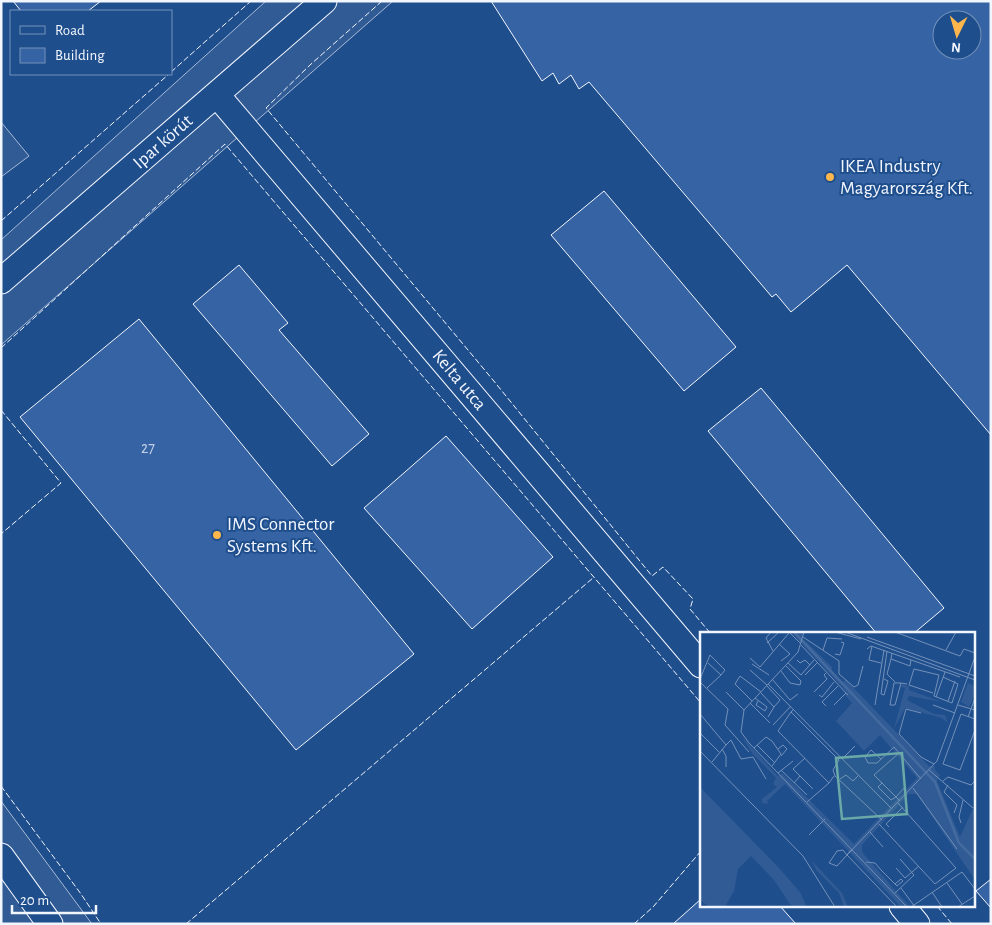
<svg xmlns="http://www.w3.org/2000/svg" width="992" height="925" viewBox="0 0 992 925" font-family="'Alegreya Sans',sans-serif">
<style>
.built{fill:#305b95;stroke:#a8bbd7}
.building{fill:#3563a3;stroke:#f2f6ff;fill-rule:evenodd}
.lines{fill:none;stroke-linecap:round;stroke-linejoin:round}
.minor-casing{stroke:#f2f6ff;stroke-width:27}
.minor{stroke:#1f4e8c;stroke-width:25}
.fence{stroke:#f2f6ff;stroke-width:1;stroke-dasharray:6 2.5;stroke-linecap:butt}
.poi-dot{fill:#ffb74d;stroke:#1f4e8c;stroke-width:2}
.labels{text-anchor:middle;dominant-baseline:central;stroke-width:4;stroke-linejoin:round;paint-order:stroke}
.number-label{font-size:16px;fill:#c3d1e8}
.street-label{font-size:19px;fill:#f2f6ff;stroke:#1f4e8c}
.poi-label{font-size:19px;fill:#f2f6ff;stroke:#1f4e8c;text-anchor:start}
.inset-river{fill:none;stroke:#446ba0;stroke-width:2.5}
.inset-road{fill:none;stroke:#7391ba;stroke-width:1}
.view{fill:#6aa9a8;fill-opacity:0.15;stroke:#6aa9a8;stroke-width:2.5}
.inset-edge{fill:none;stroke:#f2f6ff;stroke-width:2.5}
</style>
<rect width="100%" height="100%" fill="#1f4e8c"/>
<!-- built -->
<g class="built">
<polygon points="266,1 393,1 1,345 1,240"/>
<polygon points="1,122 29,156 1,177"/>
<polygon points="1,801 92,924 1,924"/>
</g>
<!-- building -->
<g class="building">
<polygon points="13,1 101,1 88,11 21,11"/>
<path d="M491,1H991V435L847,265L791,312L776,294L772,297L589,82L579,89L571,75L559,84L553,73L542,81ZM942,20H972V50H942Z"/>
<polygon points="604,191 736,347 684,391 551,235"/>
<polygon points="239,265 288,323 279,330 369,434 332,466 193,304"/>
<polygon points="139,319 414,654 296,750 20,417"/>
<polygon points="761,388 944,608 913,634 877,634 708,431"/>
<polygon points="446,436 553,557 472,629 364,508"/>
<polygon points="991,879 991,908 976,891"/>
<polygon points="701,899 701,906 780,906 796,924 673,924"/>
</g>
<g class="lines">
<defs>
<g id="minor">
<polyline points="217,95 701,665"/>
<polyline points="1,281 324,1"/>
<polyline points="1,856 50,924"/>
<polyline points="902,906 917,924"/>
</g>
</defs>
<!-- minor casing -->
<use href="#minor" class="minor-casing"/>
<!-- minor -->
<use href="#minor" class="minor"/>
<!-- fence -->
<g class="fence">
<polyline points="382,1 310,65 266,108 493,380 652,576 663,567 693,599 690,609 711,634"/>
<polyline points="171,72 251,1"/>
<polyline points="1,221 169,74"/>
<polyline points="1,348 225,144 701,703"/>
<polyline points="1,410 61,483 1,534"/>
<polyline points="1,786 81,894 101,924"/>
<polyline points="937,906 952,924"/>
<polyline points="186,924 593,578"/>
<polyline points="634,924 653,907 701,851"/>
</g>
</g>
<!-- markers -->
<g class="poi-dot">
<circle cx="830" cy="177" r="5"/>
<circle cx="217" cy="535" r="5"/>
</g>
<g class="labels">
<!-- number labels -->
<g class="number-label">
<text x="148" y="448">27</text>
</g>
<!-- street labels -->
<g class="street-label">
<text transform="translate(163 142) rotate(-41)">Ipar körút</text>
<text transform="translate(459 380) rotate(50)">Kelta utca</text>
</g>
<!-- poi labels -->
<g class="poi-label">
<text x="840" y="166">IKEA Industry<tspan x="840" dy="22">Magyarország Kft.</tspan></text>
<text x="227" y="524">IMS Connector<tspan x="227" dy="22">Systems Kft.</tspan></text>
</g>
</g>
<!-- overview -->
<g transform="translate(700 632)">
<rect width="275" height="275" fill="#1f4e8c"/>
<path d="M91,0H103L102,6L132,35V39L143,50L146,48L229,134H235V138L240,143L237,149L260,205L275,172V248L217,162H209L162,213V220L210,275H201L85,152L67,169L69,172L62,171V167L77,155L73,152L76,146L53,122L41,104L78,144L82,141L154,212L217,146L180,103L164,119L136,89L152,71L145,63L147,60ZM268,51L275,54V63L269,75L261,70ZM202,52L209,54V58L242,70L209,64L207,68L234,82L245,83L248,91L242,86L205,76L194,97L205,56L201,55ZM0,155L79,236L100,260L107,275H92L74,248L51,224L38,237L34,259L25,275H9L0,268ZM112,229L142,261L148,275H144L139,261L117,239Z" fill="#305b95"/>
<path class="inset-river" d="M94,0L235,150L259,211L275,227"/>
<path class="inset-road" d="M71,0L66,6L73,19M104,0L98,20L44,78L41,100L49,111L207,275M135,0L161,7M145,0L275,48M195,0L260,24L264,17L275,21M90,1L101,12M103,5L139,29V42L154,55L158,53L163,34M167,5L275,44M67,11L79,0M79,12L90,22L81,29M101,13L148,63M172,14L169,28L181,31M167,17L171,14L260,45M123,18L127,6L142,7M246,18L256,0M192,21L191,27L210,34L211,28M135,22L140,23L144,11L141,10M50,26L60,35L89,1M191,27L187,42L195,50M97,28L100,31L105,28L110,33M88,31L101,43L114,28M52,32L69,43M50,38L67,53M81,39L90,51L100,53L101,49L86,34M105,43L117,31M0,47L10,23L25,38L21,43L8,31M72,47L90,68L98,62M184,47L188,49L184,63L181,62L187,19M0,50L28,77L25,93L49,120M201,51H194L190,73H195L201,51L207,52M68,52L192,177M67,54L80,68L74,75M7,56L21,43M26,60L44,78M114,60L127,47L124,43L126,41M61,61L74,75L68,85M233,61L209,53L214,37L239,43L234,64L252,71L258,52L243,45M119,63L122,65L134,50M236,65L245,40M55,66L67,75L65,79L56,73L58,69M52,69L35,52L40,44L61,60M248,69L255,49M50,71L70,91M134,73L146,61M175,73L184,18M233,73L255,81M258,73L275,78M126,74L122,70L138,54M94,77L91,80L139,128L133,138L135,144L182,188M91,80L78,99L129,151L134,144M221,81L206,77L199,102L221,125L234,132M0,82L26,113L31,108M268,85L275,66M275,87L261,82L243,132L260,138L275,98M73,93L91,74M0,101L19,120M31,108L41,127L53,125L66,147M57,113L75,131M54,116L66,105L72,109L81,122L72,134M22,117L26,124V135M78,117L83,113L87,117L81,124M0,119L103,224L135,275M199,121L174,143L196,165L205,155M142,127L155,114M181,127L171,118L165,125L168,131H177L194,115L221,147M12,130L26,113M81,138L107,163M229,138L273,176M78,141L93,129M100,144L93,137L105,126M140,147L146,143L153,149L159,143M243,149L248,145L271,153L275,149M94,151L100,144L113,157M182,151L178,155L191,168L196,165L200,169M248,153L244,160L257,173L254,181M213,156L257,217M107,170L129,151M261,191L259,185L263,168M179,192L235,252L256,236L198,171M189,195L186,192L203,175M170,200L183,215M109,203L125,187M153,218L150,219L147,223L137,234L129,231L137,219L143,218L147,223L197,275M147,223L237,129L275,25M166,230L175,231L181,238L197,254L203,249L201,247L195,252M196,236L205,246L219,234M247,251L262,272M201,256L215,275M232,260L242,275M195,261L214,243L200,227M211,275L262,240L275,257M258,275L275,264"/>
<path class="view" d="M202,121L207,182L142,187L136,126Z"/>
<rect width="275" height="275" class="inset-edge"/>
</g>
<!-- border -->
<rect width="992" height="925" fill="none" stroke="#f2f6ff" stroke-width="5"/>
<!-- legend -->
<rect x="10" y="10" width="162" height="65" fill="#1f4e8c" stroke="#7391ba"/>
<rect x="20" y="26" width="25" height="8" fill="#1f4e8c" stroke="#7391ba"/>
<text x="55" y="35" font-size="15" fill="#f2f6ff">Road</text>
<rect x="20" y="48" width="25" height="15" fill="#3563a3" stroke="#7391ba"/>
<text x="55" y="60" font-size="15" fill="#f2f6ff">Building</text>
<!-- north arrow -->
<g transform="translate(957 35) rotate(185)"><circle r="24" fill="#1f4e8c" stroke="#7391ba"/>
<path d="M0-4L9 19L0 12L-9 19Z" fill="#ffb74d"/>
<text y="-8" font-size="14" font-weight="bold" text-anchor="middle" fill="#f2f6ff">N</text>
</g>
<!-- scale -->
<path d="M12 905v8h84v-8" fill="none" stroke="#f2f6ff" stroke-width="2.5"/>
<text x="20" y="905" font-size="15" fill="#f2f6ff" stroke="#1f4e8c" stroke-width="4" paint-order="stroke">20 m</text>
</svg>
